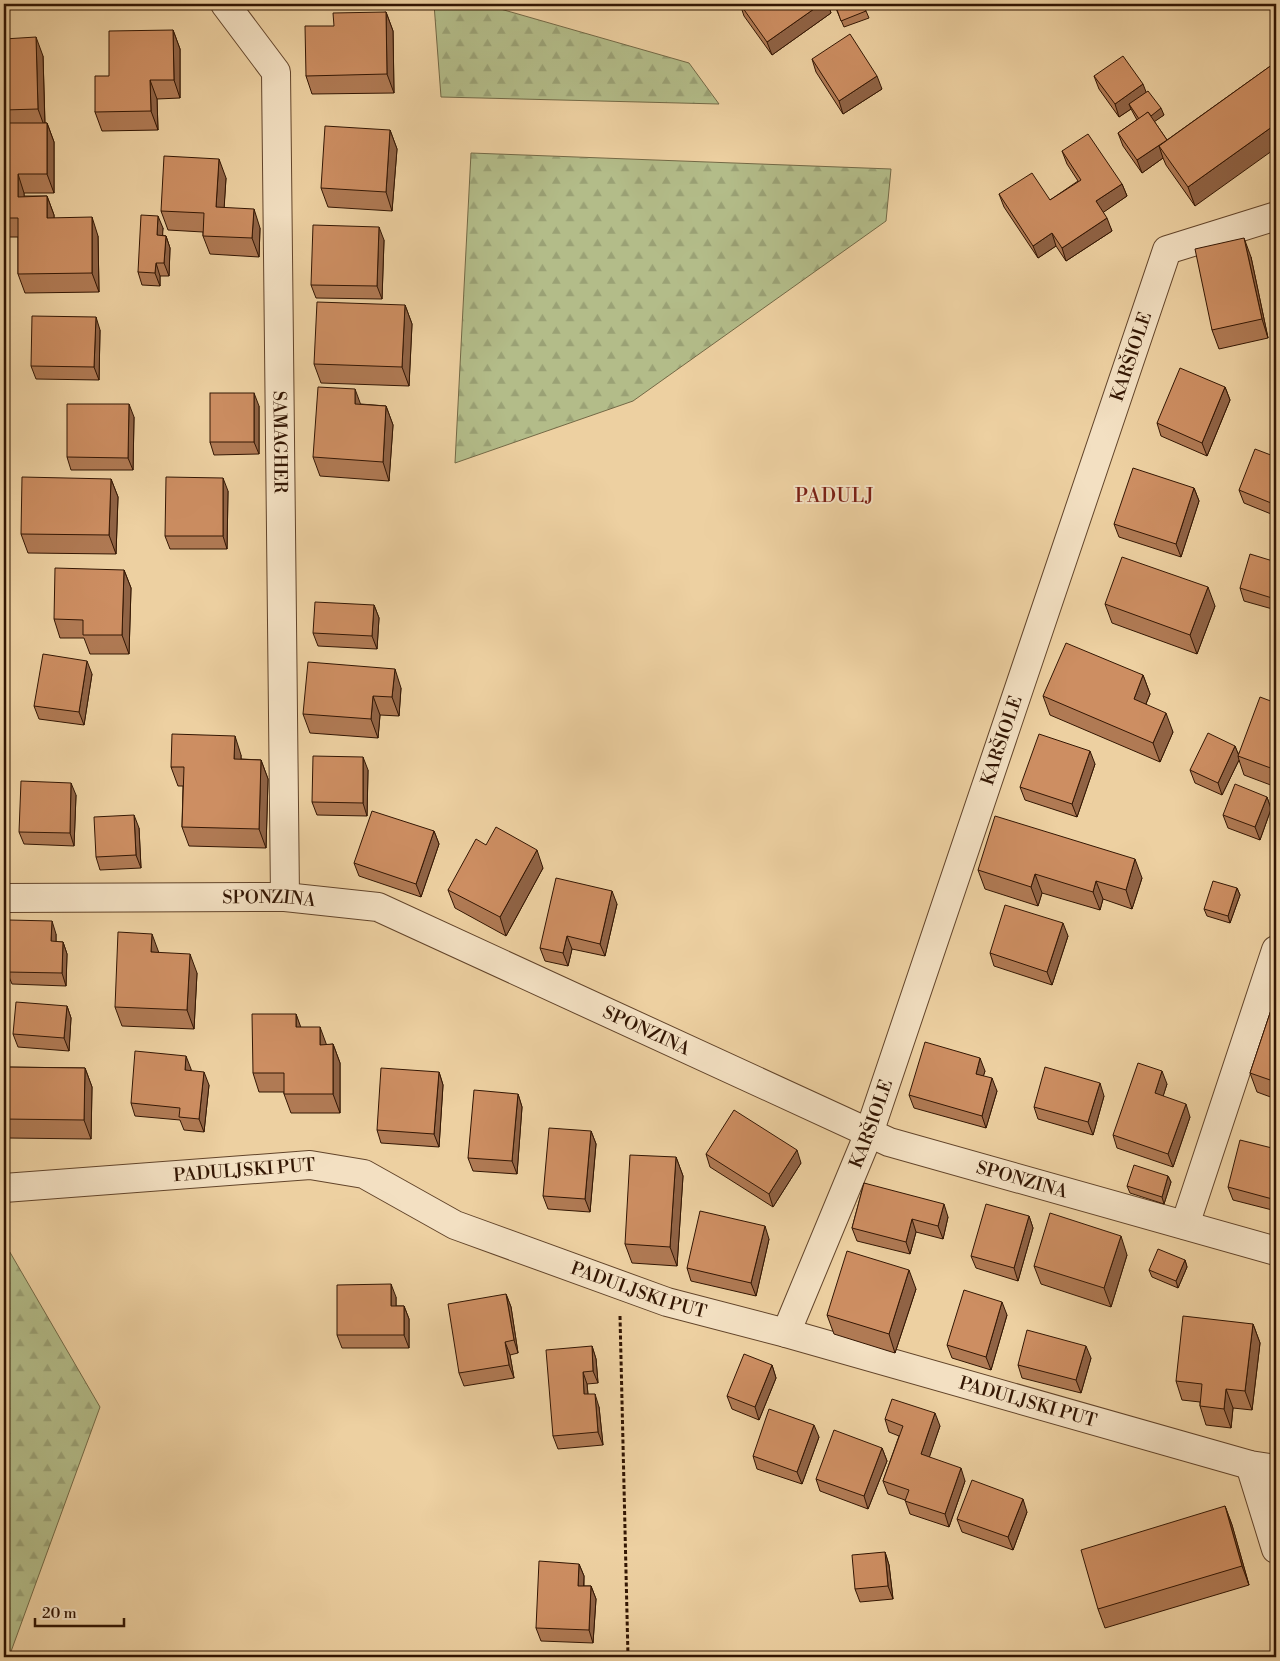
<svg xmlns="http://www.w3.org/2000/svg" width="1280" height="1661" viewBox="0 0 1280 1661" font-family="'Libre Bodoni',serif">
<style>
.forest{fill:url(#forest-firs);stroke:#736946}
.lines{fill:none;stroke-linecap:round;stroke-linejoin:round}
.minor-casing{stroke:#62442a;stroke-width:30}
.path{stroke:#331603;stroke-width:3;stroke-dasharray:4 2.5;stroke-linecap:butt}
.minor{stroke:#f3e0c2;stroke-width:28}
.wall{fill:#b07a54;stroke:#331603}
.shaded-wall{fill:#906345;stroke:#331603}
.building{fill:#cd8e62;stroke:#331603}
.labels{text-anchor:middle;dominant-baseline:central;stroke-width:4;stroke-linejoin:round;paint-order:stroke}
.street-label{font-size:18px;fill:#331603;stroke:#f3e0c2}
.neighbourhood-label{font-size:19px;letter-spacing:1px;fill:#7a1f14;stroke:#f3e0c2}
</style>
<defs>
<pattern id="forest-firs" width="22" height="20" patternUnits="userSpaceOnUse" patternTransform="scale(1.25)"><rect width="22" height="20" fill="#b3bc89"/><path d="M5 1l3.5 6h-7zM16 11l3.5 6h-7z" fill="#9aa175"/></pattern>
</defs>
<rect width="100%" height="100%" fill="#edd0a1"/>
<filter id="stains"><feTurbulence type="fractalNoise" baseFrequency=".004" numOctaves="4"/><feColorMatrix values="0 0 0 0 .2 0 0 0 0 .09 0 0 0 0 .02 0 0 0 .5 -.17"/></filter>
<radialGradient id="worn" r=".72"><stop offset=".6" stop-color="#630" stop-opacity="0"/><stop offset="1" stop-color="#630" stop-opacity=".3"/></radialGradient>
<!-- forest -->
<g class="forest">
<polygon points="434,4 483,4 689,63 719,104 441,97"/>
<polygon points="471,153 891,169 886,221 633,401 455,463"/>
<polygon points="4,1242 100,1407 9,1657 4,1657"/>
</g>
<g class="lines">
<defs>
<g id="minor">
<path id="s1" d="M225,4L276,72L285,897"/>
<path id="s2" d="M4,898L285,897L378,907L889,1142L1276,1251"/>
<path id="s3" d="M4,1188L310,1165L364,1174L455,1225L667,1302L786,1333L1250,1465L1276,1469"/>
<polyline points="1185,1225 1276,950"/>
<path id="s4" d="M786,1333L869,1133L1167,250L1276,216"/>
<polyline points="1250,1465 1276,1549"/>
</g>
</defs>
<!-- minor casing -->
<use href="#minor" class="minor-casing"/>
<!-- path -->
<polyline class="path" points="620,1316 628,1657"/>
<!-- minor -->
<use href="#minor" class="minor"/>
</g>
<!-- wall -->
<g class="wall">
<polygon points="740,4 828,4 831,13 772,55 744,16"/>
<polygon points="834,4 866,11 869,18 844,27"/>
<polygon points="386,12 393,31 394,93 312,94 306,76 334,26"/>
<polygon points="173,30 180,49 180,98 157,99 158,130 102,131 95,112 109,76"/>
<polygon points="4,39 43,56 45,123 47,123 54,142 54,193 24,193 24,196 47,196 54,215 54,218 98,236 99,292 25,293 18,274 18,237 4,237"/>
<polygon points="812,59 882,89 843,114 816,72"/>
<polygon points="1276,62 1195,206 1166,165 1163,158 1142,173 1123,146 1118,133 1137,120 1131,109 1119,117 1099,89 1094,76 1146,92 1164,115 1154,121 1167,140"/>
<polygon points="390,130 397,149 392,211 328,207 321,188"/>
<polygon points="1062,151 1122,184 1127,196 1103,212 1112,231 1066,261 1056,246 1038,258 1004,207 999,194 1050,200 1078,181 1067,164"/>
<polygon points="226,178 224,207 260,228 259,257 210,254 203,236 203,232 168,230 161,211"/>
<polygon points="163,228 162,235 166,236 170,248 169,276 160,276 160,286 142,285 138,272"/>
<polygon points="384,240 382,299 316,298 311,285"/>
<polygon points="1251,257 1268,338 1219,349 1212,330"/>
<polygon points="405,305 412,324 409,386 321,383 314,364"/>
<polygon points="100,330 99,380 36,379 31,366"/>
<polygon points="1225,387 1230,400 1207,456 1161,436 1157,423"/>
<polygon points="361,404 386,406 393,425 389,481 320,476 313,457"/>
<polygon points="259,406 259,454 214,455 210,442"/>
<polygon points="134,417 133,470 71,470 67,457"/>
<polygon points="1276,457 1276,516 1244,503 1239,490"/>
<polygon points="111,479 118,497 116,554 28,553 21,534"/>
<polygon points="1194,488 1199,501 1181,557 1119,537 1114,524"/>
<polygon points="228,491 227,549 170,549 165,536"/>
<polygon points="1276,562 1276,610 1244,601 1240,588"/>
<polygon points="124,570 131,588 129,654 90,654 84,638 60,638 54,619"/>
<polygon points="1105,604 1215,606 1197,654 1112,623"/>
<polygon points="374,605 379,618 377,649 318,646 313,633"/>
<polygon points="92,674 84,725 39,719 34,706"/>
<polygon points="1143,675 1150,694 1146,704 1173,732 1160,762 1050,715 1043,696"/>
<polygon points="401,688 399,716 380,715 378,738 310,733 303,714"/>
<polygon points="1276,703 1276,787 1244,775 1239,760 1222,795 1195,783 1190,770 1235,746 1238,754"/>
<polygon points="241,755 241,759 261,760 268,779 266,848 189,846 182,827 183,786 178,786 171,767"/>
<polygon points="1095,764 1077,817 1025,800 1020,787"/>
<polygon points="368,770 367,816 317,815 312,802"/>
<polygon points="76,795 74,846 24,844 19,832"/>
<polygon points="1267,797 1271,809 1260,840 1228,828 1223,815"/>
<polygon points="139,828 141,868 100,870 96,857"/>
<polygon points="434,831 439,844 421,897 359,876 354,863"/>
<polygon points="486,845 543,868 506,936 455,908 448,890"/>
<polygon points="978,870 1142,878 1132,909 1103,899 1100,910 1042,893 1038,906 985,889"/>
<polygon points="1237,888 1240,895 1230,923 1207,916 1204,909"/>
<polygon points="617,904 605,956 572,949 568,966 545,961 540,948"/>
<polygon points="56,934 56,942 63,942 67,954 66,986 12,984 7,972"/>
<polygon points="1068,936 1052,985 994,966 990,953"/>
<polygon points="159,953 197,973 194,1029 122,1026 115,1007"/>
<polygon points="1276,995 1276,1099 1257,1092 1250,1073"/>
<polygon points="67,1006 71,1018 69,1051 18,1047 13,1034"/>
<polygon points="296,1014 300,1027 326,1045 333,1044 340,1063 340,1113 291,1113 284,1094 284,1092 259,1092 253,1073"/>
<polygon points="4,1067 85,1068 92,1087 91,1139 8,1138 4,1126"/>
<polygon points="191,1069 191,1071 209,1085 204,1132 184,1130 180,1120 135,1116 131,1103"/>
<polygon points="985,1071 983,1076 997,1091 986,1128 914,1108 909,1095"/>
<polygon points="439,1072 443,1085 439,1147 381,1143 377,1130"/>
<polygon points="1167,1084 1163,1096 1190,1117 1173,1167 1117,1148 1113,1135"/>
<polygon points="518,1094 522,1107 517,1174 473,1171 468,1158"/>
<polygon points="1104,1096 1093,1135 1038,1119 1034,1107"/>
<polygon points="591,1131 596,1144 590,1212 548,1209 543,1196"/>
<polygon points="1276,1149 1276,1211 1233,1200 1228,1187"/>
<polygon points="706,1154 801,1163 773,1207 710,1167"/>
<polygon points="676,1157 683,1176 677,1266 632,1263 625,1244"/>
<polygon points="1168,1176 1171,1182 1164,1204 1130,1193 1127,1186"/>
<polygon points="864,1183 948,1217 943,1239 916,1232 910,1254 857,1241 852,1228"/>
<polygon points="1029,1216 1033,1228 1018,1281 976,1268 971,1256"/>
<polygon points="769,1239 756,1296 691,1281 687,1268"/>
<polygon points="1127,1255 1111,1307 1041,1284 1034,1266"/>
<polygon points="1185,1260 1187,1267 1178,1288 1152,1277 1149,1270"/>
<polygon points="916,1289 895,1353 834,1334 827,1315"/>
<polygon points="506,1294 511,1307 518,1353 510,1355 514,1378 464,1386 459,1373"/>
<polygon points="396,1297 396,1306 404,1306 409,1319 409,1348 342,1348 337,1335"/>
<polygon points="1007,1315 991,1370 952,1358 947,1345"/>
<polygon points="1253,1324 1260,1343 1252,1410 1233,1408 1231,1428 1206,1425 1200,1406 1200,1402 1182,1400 1176,1381"/>
<polygon points="592,1346 596,1359 598,1383 587,1384 588,1394 599,1407 603,1445 558,1449 553,1436"/>
<polygon points="1091,1358 1081,1393 1022,1378 1018,1365"/>
<polygon points="772,1365 776,1378 759,1420 732,1409 727,1396"/>
<polygon points="885,1419 940,1426 929,1457 965,1481 949,1527 910,1514 905,1500 888,1494 883,1481 899,1436 889,1432"/>
<polygon points="819,1437 802,1484 757,1469 753,1456"/>
<polygon points="882,1448 887,1461 868,1509 820,1491 816,1479"/>
<polygon points="1225,1506 1232,1525 1249,1585 1105,1628 1098,1609"/>
<polygon points="1027,1512 1013,1550 962,1532 957,1519"/>
<polygon points="885,1552 889,1565 893,1599 860,1602 855,1589"/>
<polygon points="579,1564 584,1576 584,1586 591,1586 596,1599 593,1643 541,1641 536,1628"/>
</g>
<!-- shaded-wall -->
<g class="shaded-wall">
<polygon points="821,4 828,4 831,13 772,55 767,42"/>
<polygon points="386,12 393,31 394,93 387,74"/>
<polygon points="173,30 180,49 180,98 174,80"/>
<polygon points="36,37 43,56 45,128 38,109"/>
<polygon points="877,76 882,89 843,114 839,101"/>
<polygon points="150,80 157,99 158,130 151,111"/>
<polygon points="1143,84 1148,97 1129,104 1131,109 1119,117 1115,104"/>
<polygon points="1161,108 1164,115 1144,129 1141,122"/>
<polygon points="47,123 54,142 54,193 47,174"/>
<polygon points="1276,124 1276,148 1195,206 1188,187"/>
<polygon points="390,130 397,149 392,211 386,192"/>
<polygon points="1167,140 1159,146 1163,158 1142,173 1137,160"/>
<polygon points="219,159 226,178 223,226 216,207"/>
<polygon points="18,174 24,193 25,215 18,197"/>
<polygon points="1122,184 1127,196 1101,214 1096,201"/>
<polygon points="47,196 54,215 54,237 47,218"/>
<polygon points="254,209 260,228 259,257 252,238"/>
<polygon points="158,216 163,228 162,248 157,235"/>
<polygon points="92,217 98,236 99,292 92,273"/>
<polygon points="1107,218 1112,231 1066,261 1062,248"/>
<polygon points="379,227 384,240 382,299 377,286"/>
<polygon points="1052,233 1056,246 1038,258 1033,246"/>
<polygon points="166,236 170,248 169,276 164,263"/>
<polygon points="1244,238 1251,257 1268,338 1262,319"/>
<polygon points="156,263 160,276 160,286 155,273"/>
<polygon points="405,305 412,324 409,386 402,367"/>
<polygon points="96,317 100,330 99,380 94,367"/>
<polygon points="1225,387 1230,400 1207,456 1202,443"/>
<polygon points="355,389 362,408 355,404"/>
<polygon points="254,393 259,406 259,454 254,442"/>
<polygon points="129,404 134,417 133,470 128,458"/>
<polygon points="386,406 393,425 389,481 383,462"/>
<polygon points="223,478 228,491 227,549 223,536"/>
<polygon points="111,479 118,497 116,554 109,535"/>
<polygon points="1194,488 1199,501 1181,557 1176,544"/>
<polygon points="124,570 131,588 129,654 122,635"/>
<polygon points="1276,584 1276,609 1272,598"/>
<polygon points="1208,587 1215,606 1197,654 1190,635"/>
<polygon points="374,605 379,618 377,649 372,636"/>
<polygon points="87,661 92,674 84,725 79,712"/>
<polygon points="395,669 401,688 399,716 392,697"/>
<polygon points="1143,675 1150,694 1140,718 1134,699"/>
<polygon points="373,696 380,715 378,738 371,719"/>
<polygon points="1166,713 1173,732 1160,762 1153,743"/>
<polygon points="235,736 241,755 241,778 234,759"/>
<polygon points="1235,746 1239,756 1238,756 1239,760 1222,795 1218,783"/>
<polygon points="1090,751 1095,764 1077,817 1072,804"/>
<polygon points="363,757 368,770 367,816 363,803"/>
<polygon points="261,760 268,779 266,848 259,829"/>
<polygon points="71,783 76,795 74,846 70,833"/>
<polygon points="1267,797 1271,809 1260,840 1255,827"/>
<polygon points="134,815 139,828 141,868 136,855"/>
<polygon points="434,831 439,844 421,897 416,884"/>
<polygon points="537,850 543,868 506,936 500,917"/>
<polygon points="1135,859 1142,878 1132,909 1126,890"/>
<polygon points="1035,874 1042,893 1038,906 1031,887"/>
<polygon points="1096,881 1103,899 1100,910 1093,892"/>
<polygon points="1237,888 1240,895 1230,923 1228,916"/>
<polygon points="612,891 617,904 605,956 600,944"/>
<polygon points="52,921 56,934 56,954 51,941"/>
<polygon points="1063,923 1068,936 1052,985 1047,972"/>
<polygon points="152,934 159,953 151,952"/>
<polygon points="567,936 572,949 568,966 563,953"/>
<polygon points="63,942 67,954 66,986 62,973"/>
<polygon points="190,954 197,973 194,1029 187,1010"/>
<polygon points="67,1006 71,1018 69,1051 64,1038"/>
<polygon points="296,1014 303,1033 296,1027"/>
<polygon points="320,1027 327,1046 320,1045"/>
<polygon points="333,1044 340,1063 340,1113 333,1094"/>
<polygon points="186,1056 191,1069 190,1083 185,1070"/>
<polygon points="980,1058 985,1071 980,1087 976,1074"/>
<polygon points="85,1068 92,1087 91,1139 84,1120"/>
<polygon points="1162,1071 1167,1084 1160,1106 1155,1093"/>
<polygon points="204,1072 209,1085 204,1132 199,1119"/>
<polygon points="439,1072 443,1085 439,1147 434,1134"/>
<polygon points="992,1078 997,1091 986,1128 982,1116"/>
<polygon points="1100,1083 1104,1096 1093,1135 1088,1122"/>
<polygon points="518,1094 522,1107 517,1174 512,1161"/>
<polygon points="1186,1104 1190,1117 1173,1167 1168,1154"/>
<polygon points="591,1131 596,1144 590,1212 585,1199"/>
<polygon points="797,1150 801,1163 773,1207 769,1194"/>
<polygon points="676,1157 683,1176 677,1266 670,1247"/>
<polygon points="1168,1176 1171,1182 1164,1204 1162,1197"/>
<polygon points="944,1204 948,1217 943,1239 938,1226"/>
<polygon points="1029,1216 1033,1228 1018,1281 1014,1268"/>
<polygon points="912,1219 916,1232 910,1254 906,1242"/>
<polygon points="765,1226 769,1239 756,1296 751,1283"/>
<polygon points="1121,1236 1127,1255 1111,1307 1104,1288"/>
<polygon points="1185,1260 1187,1267 1178,1288 1176,1281"/>
<polygon points="909,1270 916,1289 895,1353 889,1334"/>
<polygon points="391,1284 396,1297 396,1319 391,1306"/>
<polygon points="506,1294 511,1307 518,1353 514,1340"/>
<polygon points="1002,1302 1007,1315 991,1370 986,1357"/>
<polygon points="404,1306 409,1319 409,1348 404,1335"/>
<polygon points="1253,1324 1260,1343 1252,1410 1245,1391"/>
<polygon points="505,1342 510,1355 514,1378 509,1365"/>
<polygon points="592,1346 596,1359 598,1383 593,1371"/>
<polygon points="1086,1346 1091,1358 1081,1393 1076,1380"/>
<polygon points="772,1365 776,1378 759,1420 755,1407"/>
<polygon points="583,1372 587,1384 589,1407 584,1394"/>
<polygon points="1226,1389 1233,1408 1231,1428 1224,1409"/>
<polygon points="595,1394 599,1407 603,1445 598,1432"/>
<polygon points="935,1413 940,1426 926,1467 921,1454"/>
<polygon points="814,1425 819,1437 802,1484 797,1472"/>
<polygon points="882,1448 887,1461 868,1509 864,1496"/>
<polygon points="961,1468 965,1481 949,1527 945,1514"/>
<polygon points="1023,1499 1027,1512 1013,1550 1008,1537"/>
<polygon points="1225,1506 1232,1525 1249,1585 1242,1566"/>
<polygon points="885,1552 889,1565 893,1599 888,1586"/>
<polygon points="579,1564 584,1576 583,1599 578,1586"/>
<polygon points="591,1586 596,1599 593,1643 589,1630"/>
</g>
<!-- building -->
<g class="building">
<polygon points="740,4 821,4 767,42"/>
<polygon points="835,4 863,4 866,11 841,21"/>
<polygon points="386,12 387,74 306,76 305,26 334,26 333,13"/>
<polygon points="173,30 174,80 150,80 151,111 95,112 95,76 109,76 109,31"/>
<polygon points="850,34 877,76 839,101 812,59"/>
<polygon points="36,37 38,109 4,110 4,39"/>
<polygon points="1123,56 1143,84 1115,104 1094,76"/>
<polygon points="1276,62 1276,124 1188,187 1159,146"/>
<polygon points="1148,91 1161,108 1151,116 1148,112 1139,119 1129,104"/>
<polygon points="1148,112 1167,140 1137,160 1118,133"/>
<polygon points="4,123 47,123 47,174 18,174 18,197 47,196 47,218 92,217 92,273 18,274 18,218 4,218"/>
<polygon points="325,126 390,130 386,192 321,188"/>
<polygon points="1088,134 1122,184 1096,201 1107,218 1062,248 1052,233 1033,246 999,194 1032,173 1050,200 1081,180 1062,151"/>
<polygon points="164,156 219,159 216,207 254,209 252,238 203,236 204,213 161,211"/>
<polygon points="141,215 158,216 157,235 166,236 164,263 156,263 155,273 138,272"/>
<polygon points="313,225 379,227 377,286 311,285"/>
<polygon points="1244,238 1262,319 1212,330 1195,249"/>
<polygon points="317,302 405,305 402,367 314,364"/>
<polygon points="32,316 96,317 94,367 31,366"/>
<polygon points="1180,368 1225,387 1202,443 1157,423"/>
<polygon points="318,387 355,389 355,404 386,406 383,462 313,457"/>
<rect x="210" y="393" width="44" height="49"/>
<polygon points="67,404 129,404 128,458 67,457"/>
<polygon points="1255,449 1276,457 1276,505 1239,490"/>
<polygon points="1133,468 1194,488 1176,544 1114,524"/>
<polygon points="22,477 111,479 109,535 21,534"/>
<polygon points="166,477 223,478 223,536 165,536"/>
<polygon points="1250,554 1276,562 1276,584 1272,598 1240,588"/>
<polygon points="1122,557 1208,587 1190,635 1105,604"/>
<polygon points="55,568 124,570 122,635 83,635 83,620 54,619"/>
<polygon points="315,602 374,605 372,636 313,633"/>
<polygon points="1066,643 1143,675 1134,699 1166,713 1153,743 1043,696"/>
<polygon points="43,654 87,661 79,712 34,706"/>
<polygon points="308,662 395,669 392,697 373,696 371,719 303,714"/>
<polygon points="1260,697 1276,703 1276,770 1238,756"/>
<polygon points="1208,733 1235,746 1218,783 1190,770"/>
<polygon points="172,734 235,736 234,759 261,760 259,829 182,827 184,767 171,767"/>
<polygon points="1039,734 1090,751 1072,804 1020,787"/>
<polygon points="313,756 363,757 363,803 312,802"/>
<polygon points="21,781 71,783 70,833 19,832"/>
<polygon points="1235,784 1267,797 1255,827 1223,815"/>
<polygon points="372,811 434,831 416,884 354,863"/>
<polygon points="134,815 136,855 96,857 94,817"/>
<polygon points="995,816 1135,859 1126,890 1096,881 1093,892 1035,874 1031,887 978,870"/>
<polygon points="496,827 537,850 500,917 448,890 476,839 486,845"/>
<polygon points="556,878 612,891 600,944 567,936 563,953 540,948"/>
<polygon points="1213,881 1237,888 1228,916 1204,909"/>
<polygon points="1005,905 1063,923 1047,972 990,953"/>
<polygon points="9,920 52,921 51,941 63,942 62,973 7,972"/>
<polygon points="118,932 152,934 151,952 190,954 187,1010 115,1007"/>
<polygon points="1276,995 1276,1082 1250,1073"/>
<polygon points="16,1002 67,1006 64,1038 13,1034"/>
<polygon points="252,1014 296,1014 296,1027 320,1027 320,1045 333,1044 333,1094 284,1094 284,1073 253,1073"/>
<polygon points="925,1042 980,1058 976,1074 992,1078 982,1116 909,1095"/>
<polygon points="135,1051 186,1056 185,1070 204,1072 199,1119 179,1117 180,1108 131,1103"/>
<polygon points="1138,1063 1162,1071 1155,1093 1186,1104 1168,1154 1113,1135"/>
<polygon points="4,1067 85,1068 84,1120 4,1119"/>
<polygon points="1045,1067 1100,1083 1088,1122 1034,1107"/>
<polygon points="381,1068 439,1072 434,1134 377,1130"/>
<polygon points="474,1090 518,1094 512,1161 468,1158"/>
<polygon points="734,1110 797,1150 769,1194 706,1154"/>
<polygon points="549,1128 591,1131 585,1199 543,1196"/>
<polygon points="1240,1140 1276,1149 1276,1200 1228,1187"/>
<polygon points="630,1155 676,1157 670,1247 625,1244"/>
<polygon points="1134,1165 1168,1176 1162,1197 1127,1186"/>
<polygon points="864,1183 944,1204 938,1226 912,1219 906,1242 852,1228"/>
<polygon points="986,1204 1029,1216 1014,1268 971,1256"/>
<polygon points="700,1211 765,1226 751,1283 687,1268"/>
<polygon points="1050,1213 1121,1236 1104,1288 1034,1266"/>
<polygon points="1158,1249 1185,1260 1176,1281 1149,1270"/>
<polygon points="847,1251 909,1270 889,1334 827,1315"/>
<polygon points="391,1284 391,1306 404,1306 404,1335 337,1335 337,1285"/>
<polygon points="964,1290 1002,1302 986,1357 947,1345"/>
<polygon points="506,1294 514,1340 505,1342 509,1365 459,1373 448,1304"/>
<polygon points="1183,1316 1253,1324 1245,1391 1226,1389 1224,1409 1200,1406 1202,1384 1176,1381"/>
<polygon points="1027,1330 1086,1346 1076,1380 1018,1365"/>
<polygon points="592,1346 593,1371 583,1372 584,1394 595,1394 598,1432 553,1436 546,1350"/>
<polygon points="744,1354 772,1365 755,1407 727,1396"/>
<polygon points="892,1399 935,1413 921,1454 961,1468 945,1514 905,1501 909,1490 883,1481 903,1426 885,1419"/>
<polygon points="769,1409 814,1425 797,1472 753,1456"/>
<polygon points="834,1430 882,1448 864,1496 816,1479"/>
<polygon points="972,1480 1023,1499 1008,1537 957,1519"/>
<polygon points="1225,1506 1242,1566 1098,1609 1081,1550"/>
<polygon points="885,1552 888,1586 855,1589 852,1555"/>
<polygon points="539,1561 579,1564 578,1586 591,1586 589,1630 536,1628"/>
</g>
<g class="labels">
<!-- street labels -->
<g class="street-label">
<text stroke="none"><textPath href="#s4" startOffset="1036">KARŠIOLE</textPath></text>
<text stroke="none"><textPath href="#s1" startOffset="455">SAMAGHER</textPath></text>
<text stroke="none"><textPath href="#s4" startOffset="631">KARŠIOLE</textPath></text>
<text stroke="none"><textPath href="#s2" startOffset="265">SPONZINA</textPath></text>
<text stroke="none"><textPath href="#s2" startOffset="670">SPONZINA</textPath></text>
<text stroke="none"><textPath href="#s4" startOffset="226">KARŠIOLE</textPath></text>
<text stroke="none"><textPath href="#s3" startOffset="241">PADULJSKI PUT</textPath></text>
<text stroke="none"><textPath href="#s2" startOffset="1075">SPONZINA</textPath></text>
<text stroke="none"><textPath href="#s3" startOffset="661">PADULJSKI PUT</textPath></text>
<text stroke="none"><textPath href="#s3" startOffset="1066">PADULJSKI PUT</textPath></text>
</g>
<!-- neighbourhood labels -->
<g class="neighbourhood-label">
<text x="835" y="496">PADULJ</text>
</g>
</g>
<!-- margin -->
<rect width="1280" height="1661" fill="none" stroke="#edd0a1" stroke-width="20"/>
<rect x="5" y="5" width="1270" height="1651" fill="none" stroke="#331603" stroke-width="2.5"/>
<rect x="10" y="10" width="1260" height="1641" fill="none" stroke="#331603"/>
<!-- scale -->
<path d="M35 1618v8h89v-8" fill="none" stroke="#331603" stroke-width="2.5"/>
<text x="42" y="1618" font-size="15" fill="#331603" stroke="#f3e0c2" stroke-width="4" paint-order="stroke">20 m</text>
<rect width="100%" height="100%" filter="url(#stains)"/>
<rect width="100%" height="100%" fill="url(#worn)"/>
</svg>
